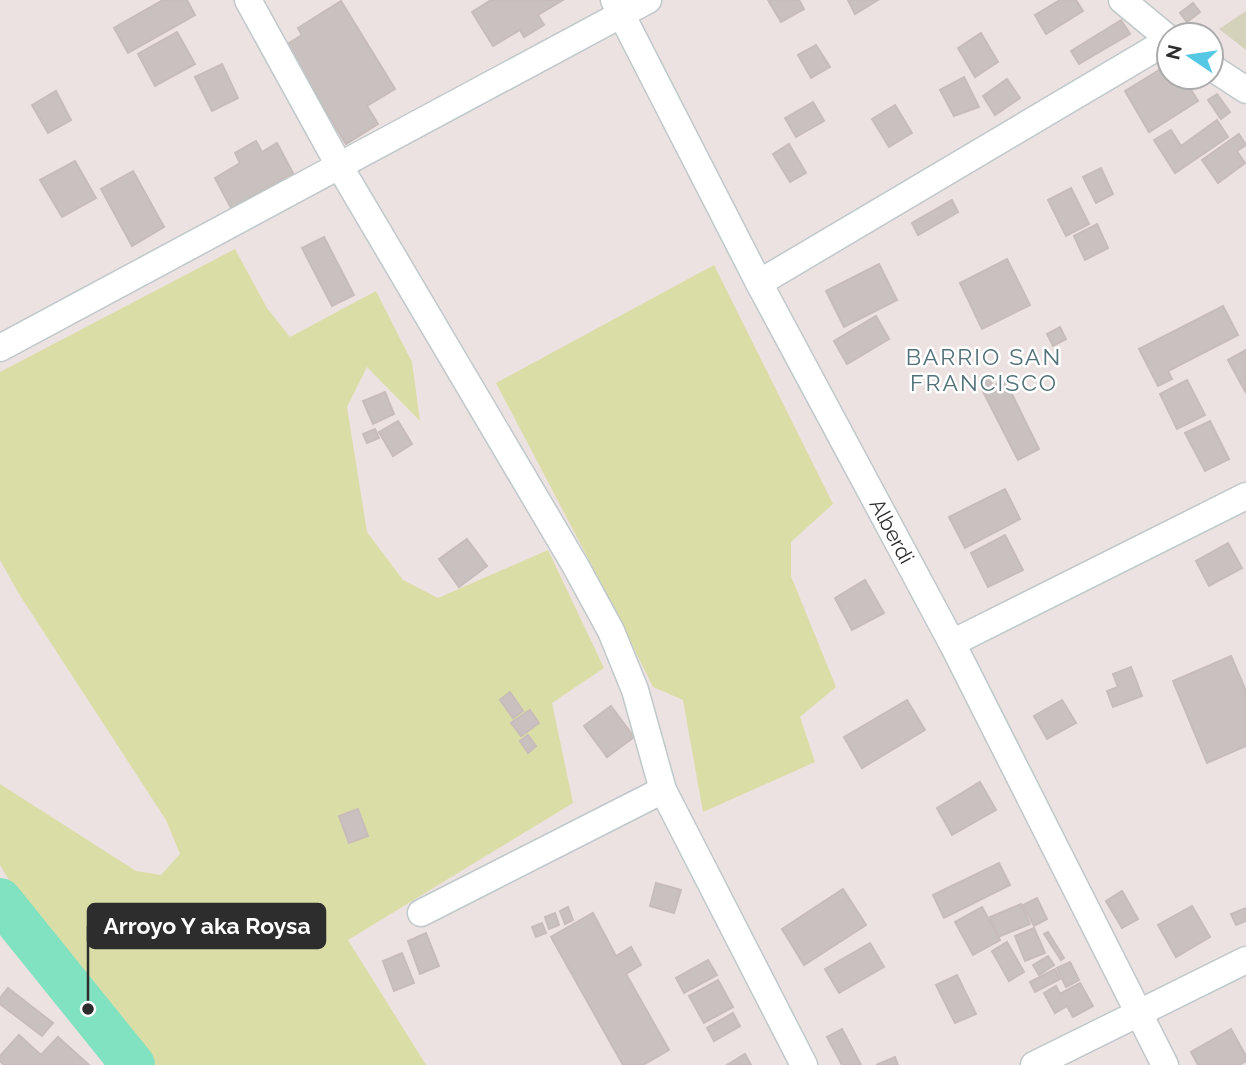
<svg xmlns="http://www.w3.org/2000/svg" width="1246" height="1065" viewBox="0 0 1246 1065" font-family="Raleway,sans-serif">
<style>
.green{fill:#dadda5}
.cemetery{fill:#d5d2bb}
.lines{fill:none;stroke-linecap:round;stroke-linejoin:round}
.river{stroke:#81e2c1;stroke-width:44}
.building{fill:#c9c0c0;stroke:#c8bcbb;stroke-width:2}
.minor-casing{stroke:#bfc8ca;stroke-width:29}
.minor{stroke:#fff;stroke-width:26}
.labels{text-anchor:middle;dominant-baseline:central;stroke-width:5;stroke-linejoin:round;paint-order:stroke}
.street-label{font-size:21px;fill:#2d2d2d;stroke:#fff}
.neighbourhood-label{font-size:23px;letter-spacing:2px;fill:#527179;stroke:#fff}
.leader{fill:none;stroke:#2d2d2d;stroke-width:2.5}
.callout-dot{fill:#2d2d2d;stroke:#fff;stroke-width:2.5}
.callout{fill:#2d2d2d;stroke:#2d2d2d;stroke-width:2.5}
.callout-label{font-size:23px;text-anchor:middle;font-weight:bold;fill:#fff}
</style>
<rect width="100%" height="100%" fill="#ede2e2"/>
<!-- green -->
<g class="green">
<polygon points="235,249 267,308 290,337 376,291 412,362 420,421 367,367 347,407 367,532 403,580 438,598 548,550 604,668 552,703 573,803 348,940 426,1065 142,1065 45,940 0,865 0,784 136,871 161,875 180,854 166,820 19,594 0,560 0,372"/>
<polygon points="714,265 833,504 791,542 791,576 836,687 800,717 815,762 703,812 683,700 653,687 610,600 496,383"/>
</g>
<!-- cemetery -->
<polygon class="cemetery" points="1246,11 1246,50 1219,29"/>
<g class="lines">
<!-- river -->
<polyline class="river" points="0,900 133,1065"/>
</g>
<!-- building -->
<g class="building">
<polygon points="163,0 187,0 195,15 128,53 114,28"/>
<polygon points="491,0 563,0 538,15 544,25 524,37 520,30 493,46 472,12"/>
<polygon points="768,0 799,0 804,9 781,22"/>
<polygon points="848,0 878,0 855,14"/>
<polygon points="1060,0 1076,0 1083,11 1046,34 1035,15"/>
<polygon points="341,1 395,89 367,106 378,124 346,144 295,60 281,48 302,35 298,28"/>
<polygon points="1193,3 1200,12 1187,22 1180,13"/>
<polygon points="1121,20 1130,34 1079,64 1071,51"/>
<polygon points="177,32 195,64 155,86 138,54"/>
<polygon points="981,33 998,62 975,77 958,48"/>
<polygon points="816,45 830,67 811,78 798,55"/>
<polygon points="222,64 238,98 212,111 195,77"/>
<polygon points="1169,64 1169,77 1183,77 1198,101 1149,132 1125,91"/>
<polygon points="964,77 979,107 954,116 940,90"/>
<polygon points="1007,79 1020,98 995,115 983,96"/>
<polygon points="56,91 71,120 48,133 32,105"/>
<polygon points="1217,94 1230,112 1221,119 1208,100"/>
<polygon points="813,102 824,121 796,137 785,118"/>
<polygon points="895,105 912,133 889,147 872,119"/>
<polygon points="1217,120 1228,137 1175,173 1154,140 1171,130 1181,146"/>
<polygon points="1239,134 1246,145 1237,151 1245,163 1218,183 1202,160"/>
<polygon points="256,141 262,152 277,143 293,173 231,208 215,178 240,163 235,153"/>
<polygon points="789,144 806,173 790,182 773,154"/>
<polygon points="75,161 96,198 62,217 40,180"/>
<polygon points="1101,168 1113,194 1096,203 1083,177"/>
<polygon points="133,171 164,227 132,246 101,189"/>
<polygon points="1071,188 1089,224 1066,236 1048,200"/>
<polygon points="952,200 958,212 918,235 912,223"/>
<polygon points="1097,224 1108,248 1085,260 1074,236"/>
<polygon points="324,237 354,295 332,306 302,248"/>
<polygon points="1007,259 1030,305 982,329 960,283"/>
<polygon points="879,264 897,300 844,327 826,291"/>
<polygon points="1223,306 1238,335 1168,371 1172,379 1158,386 1139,349"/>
<polygon points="876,316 889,339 847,364 834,341"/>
<polygon points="1060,327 1066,339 1053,346 1047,334"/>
<polygon points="1246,350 1246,393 1228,360"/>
<polygon points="989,378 993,386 1005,380 1039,449 1018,460 979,384"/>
<polygon points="1187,380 1205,415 1177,429 1160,394"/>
<polygon points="385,392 394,414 373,424 363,401"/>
<polygon points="398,421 412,444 393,456 379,432"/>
<polygon points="1210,421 1229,459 1205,471 1185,433"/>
<polygon points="375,429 379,438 367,443 363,434"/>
<polygon points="1005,489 1020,519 965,548 949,517"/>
<polygon points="1005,535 1023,570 988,587 971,553"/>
<polygon points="467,539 487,566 459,587 439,559"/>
<polygon points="1228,543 1242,568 1209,586 1196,561"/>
<polygon points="865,580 884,613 852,630 835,598"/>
<polygon points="1231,656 1246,691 1246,746 1207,763 1173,681"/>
<polygon points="1131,667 1142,696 1113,707 1107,691 1118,687 1113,674"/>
<polygon points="510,692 523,711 513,718 500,700"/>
<polygon points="907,700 925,730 862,768 844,737"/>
<polygon points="1062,700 1076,723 1047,739 1034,716"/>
<polygon points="611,706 634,737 607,757 584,726"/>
<polygon points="530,710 539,723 521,736 511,723"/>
<polygon points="528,735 536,746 528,753 520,741"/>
<polygon points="980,782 996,810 952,835 937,808"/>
<polygon points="358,809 368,836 349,843 339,816"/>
<polygon points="999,863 1010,885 944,918 933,895"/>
<polygon points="656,883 681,890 674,913 650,906"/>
<polygon points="843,889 866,925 804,965 782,929"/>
<polygon points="1122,891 1138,919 1122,928 1106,901"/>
<polygon points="1037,898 1047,919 1034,926 1023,905"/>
<polygon points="1021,904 1030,924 998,937 990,917"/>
<polygon points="1192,906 1210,937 1176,957 1158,925"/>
<polygon points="568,907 573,920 565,924 560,911"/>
<polygon points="982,907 1000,940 973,955 955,922"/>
<polygon points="1246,908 1246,921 1236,925 1231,914"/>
<polygon points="555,913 559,925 549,929 545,917"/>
<polygon points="593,913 616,956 631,947 641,965 626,974 669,1050 643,1065 623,1065 551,937"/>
<polygon points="542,923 546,933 536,937 532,927"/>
<polygon points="1034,928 1045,953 1025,961 1015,936"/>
<polygon points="1048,932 1064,958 1061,960 1044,934"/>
<polygon points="426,933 439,966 420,974 408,941"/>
<polygon points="1007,942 1024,972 1009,981 992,951"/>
<polygon points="870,943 884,967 839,993 825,969"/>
<polygon points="402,953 414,983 394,991 383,961"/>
<polygon points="1048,956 1054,965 1039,975 1033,965"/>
<polygon points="708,960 717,975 684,993 676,978"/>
<polygon points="1070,962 1079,980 1066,987 1057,968"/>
<polygon points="1055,969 1060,979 1035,992 1030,982"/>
<polygon points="957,975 976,1014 955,1023 936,985"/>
<polygon points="718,980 733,1007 704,1023 689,996"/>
<polygon points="1080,983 1093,1006 1073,1017 1067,1006 1055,1013 1044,993 1056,986 1060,994"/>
<polygon points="8,988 53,1023 42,1036 0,1004 0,998"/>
<polygon points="733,1013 740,1026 714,1041 707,1028"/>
<polygon points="842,1029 861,1065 842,1065 827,1037"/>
<polygon points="1231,1029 1246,1056 1246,1061 1239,1065 1198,1065 1191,1052"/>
<polygon points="19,1035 41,1055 58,1037 89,1065 4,1065 0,1061 0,1056"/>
<polygon points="745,1054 751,1065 727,1065"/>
<polygon points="895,1057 898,1065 876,1065"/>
</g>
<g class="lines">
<defs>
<g id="minor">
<polyline points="248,0 340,167 575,565 611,631 635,690 663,790 804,1065"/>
<polyline points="614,0 759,283 952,643 1165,1065"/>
<polyline points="1122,0 1169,39"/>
<polyline points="1211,67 1246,90"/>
<polyline points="759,283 1169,40"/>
<polyline points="0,348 648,0"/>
<polyline points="952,643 1246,496"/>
<polyline points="421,913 663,790"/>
<polyline points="1034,1065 1246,960"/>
</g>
</defs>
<!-- minor casing -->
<use href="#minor" class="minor-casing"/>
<!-- minor -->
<use href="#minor" class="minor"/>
</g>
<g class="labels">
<!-- street labels -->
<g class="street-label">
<text transform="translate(892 531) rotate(62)">Alberdi</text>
</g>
<!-- neighbourhood labels -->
<g class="neighbourhood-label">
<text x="984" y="356">BARRIO SAN<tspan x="984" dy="26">FRANCISCO</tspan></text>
</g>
</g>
<!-- callouts -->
<path class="leader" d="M88 1009L88 926"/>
<circle class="callout-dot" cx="88" cy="1009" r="7"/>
<rect class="callout" x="88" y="904" width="237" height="44" rx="7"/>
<g class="callout-label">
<text x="207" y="934">Arroyo Y aka Roysa</text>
</g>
<!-- north arrow -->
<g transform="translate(1190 56) rotate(283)"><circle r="33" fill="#ffffff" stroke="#ababab" stroke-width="2"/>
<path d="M0-5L12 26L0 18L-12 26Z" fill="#55c8e6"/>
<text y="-10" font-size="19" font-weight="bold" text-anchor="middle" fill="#2d2d2d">N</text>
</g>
</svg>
